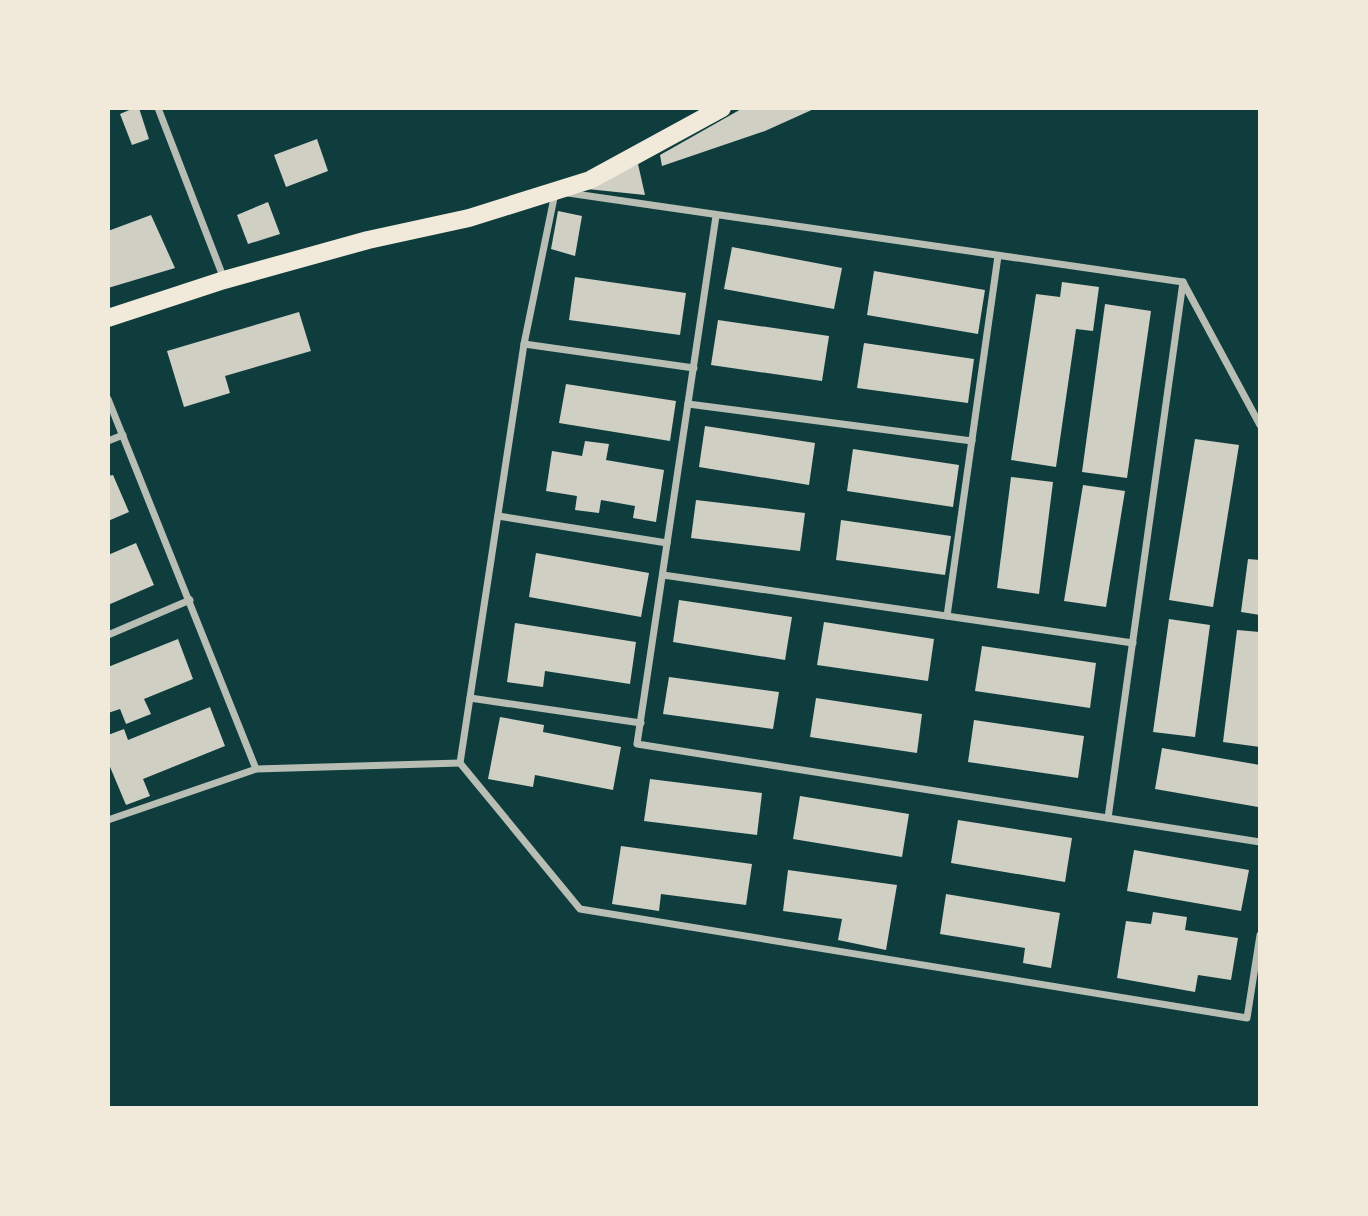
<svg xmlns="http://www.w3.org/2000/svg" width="1368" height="1216" viewBox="0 0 1368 1216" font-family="Bitter,serif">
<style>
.building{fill:#cfcfc3}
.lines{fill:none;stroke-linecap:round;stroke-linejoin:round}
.minor{stroke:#b8beb3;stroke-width:7}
.primary{stroke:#f1e9da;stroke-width:18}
</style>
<rect width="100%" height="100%" fill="#0f3d3e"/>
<!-- building -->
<g class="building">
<polygon points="134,108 139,108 149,139 132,145 120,114"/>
<polygon points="743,108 816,108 765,131 662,166 660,155"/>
<polygon points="317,139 328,171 286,187 274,155"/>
<polygon points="638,164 645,195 587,189"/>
<polygon points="268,202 280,234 248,244 237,215"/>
<polygon points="558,211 582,216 575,256 551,249"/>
<polygon points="151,215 175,268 108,288 108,231"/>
<polygon points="732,247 842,268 834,309 724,289"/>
<polygon points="874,271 985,290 978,334 867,315"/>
<polygon points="575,277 686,293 680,335 569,320"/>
<polygon points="1062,282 1099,287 1093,331 1076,329 1056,467 1011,460 1036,294 1060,297"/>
<polygon points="1105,304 1151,311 1127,478 1082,472"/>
<polygon points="299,312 311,351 225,376 230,393 184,407 167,351"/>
<polygon points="718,320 829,336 822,381 711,365"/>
<polygon points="864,343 974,359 968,403 857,388"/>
<polygon points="566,384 676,401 670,441 559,423"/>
<polygon points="705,426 815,443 809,485 699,467"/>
<polygon points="1195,439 1239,445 1213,607 1169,600"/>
<polygon points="585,441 609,444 606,460 664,470 656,522 633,518 635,506 601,500 599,513 575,510 577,496 546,491 552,451 582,456"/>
<polygon points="853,449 959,465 953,507 847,491"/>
<polygon points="113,475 129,512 108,521 108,476"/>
<polygon points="1011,477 1053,482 1039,594 997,588"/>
<polygon points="1083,485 1125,491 1106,607 1064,601"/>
<polygon points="696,500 805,513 800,551 691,538"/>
<polygon points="841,520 951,536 945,575 836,560"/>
<polygon points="136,543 154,585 108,605 108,555"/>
<polygon points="536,553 649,573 641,617 529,597"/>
<polygon points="1248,559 1260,560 1260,615 1241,612"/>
<polygon points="679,600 792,617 785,660 673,642"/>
<polygon points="1169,619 1210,625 1195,737 1153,732"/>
<polygon points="824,622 934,639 928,681 817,665"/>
<polygon points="515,623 636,642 630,684 545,671 543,687 507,682"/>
<polygon points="1237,630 1260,632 1260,747 1223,742"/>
<polygon points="178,639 193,679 144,699 151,714 126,724 120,709 108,713 108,667"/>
<polygon points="982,646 1096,663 1090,708 975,691"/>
<polygon points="669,677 779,692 773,729 663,714"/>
<polygon points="816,698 922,714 917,753 810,737"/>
<polygon points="210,707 225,746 143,779 150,796 126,805 108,762 108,735 124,729 128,740"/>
<polygon points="500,717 544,725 543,732 621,747 613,790 535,775 533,787 488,779"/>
<polygon points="974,720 1084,736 1078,778 968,762"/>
<polygon points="1162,748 1260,765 1258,807 1155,789"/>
<polygon points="650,779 762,793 757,835 644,821"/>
<polygon points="800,796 909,814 902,857 793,839"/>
<polygon points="958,820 1072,838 1065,882 951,863"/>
<polygon points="621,846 752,864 746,905 661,894 659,911 612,904"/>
<polygon points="1134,850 1249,870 1241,911 1127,891"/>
<polygon points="788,870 897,885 886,950 838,940 842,919 783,911"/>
<polygon points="946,894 1060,913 1051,968 1023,963 1025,948 940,934"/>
<polygon points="1153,912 1187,917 1185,930 1238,938 1231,980 1198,975 1195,992 1117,978 1126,921 1151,924"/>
</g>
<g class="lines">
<!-- minor -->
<g class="minor">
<polyline points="158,108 224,279"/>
<polyline points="555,193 524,344 460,763 580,909 1247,1018 1260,935"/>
<polyline points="568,193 1183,282 1260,425"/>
<polyline points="716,216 637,744 1260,842"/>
<polyline points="524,344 694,368"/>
<polyline points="108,399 256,769 108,820"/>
<polyline points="688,404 972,441"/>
<polyline points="108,441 123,435"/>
<polyline points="498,516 667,543"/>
<polyline points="663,575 1133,643"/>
<polyline points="947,616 998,256"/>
<polyline points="108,635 190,600"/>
<polyline points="470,698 641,723"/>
<polyline points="256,769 460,763"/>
<polyline points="1108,818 1183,282"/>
</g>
<!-- primary -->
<polyline class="primary" points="108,318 224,280 368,240 469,218 590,180 722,108"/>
</g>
<!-- border -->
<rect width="1368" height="1216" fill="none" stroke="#f1e9da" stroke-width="220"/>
</svg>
